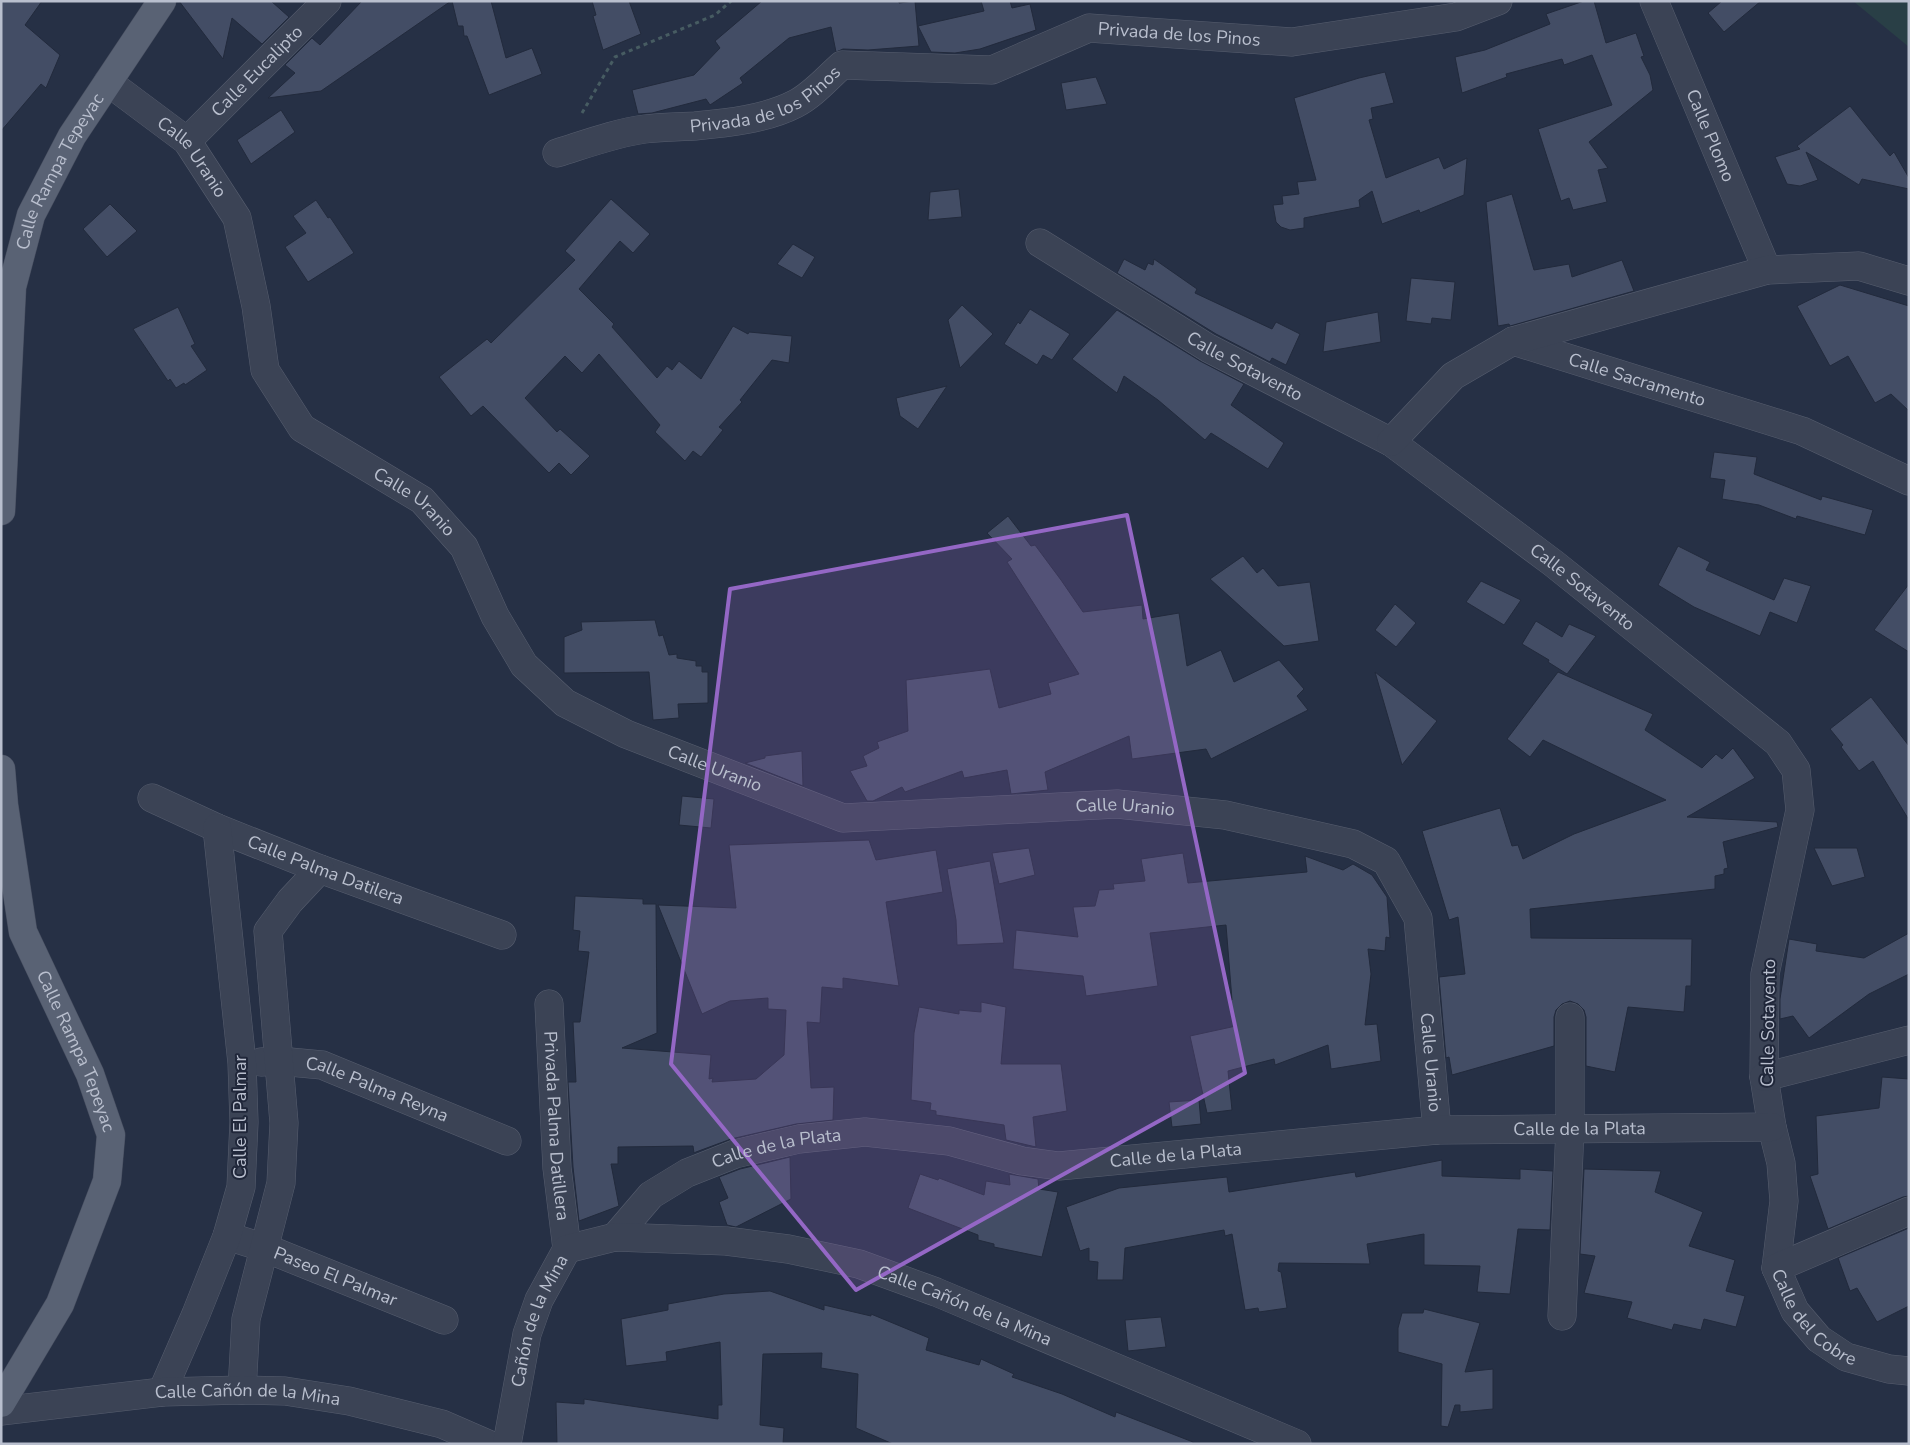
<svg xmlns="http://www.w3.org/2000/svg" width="1910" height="1445" viewBox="0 0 1910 1445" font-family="'Nunito Sans',sans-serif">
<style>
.green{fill:#293f46}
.building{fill:#434d65;stroke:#222a3c}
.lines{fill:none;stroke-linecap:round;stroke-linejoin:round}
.minor-casing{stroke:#575e6f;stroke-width:29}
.major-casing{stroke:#454c5e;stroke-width:29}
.path{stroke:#475c62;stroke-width:3;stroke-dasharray:4 4;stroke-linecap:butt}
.minor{stroke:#3b4355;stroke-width:28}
.major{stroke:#596274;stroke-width:28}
.marked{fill:#9467c5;fill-opacity:0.2;stroke:#9467c5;stroke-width:4;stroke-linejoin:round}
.labels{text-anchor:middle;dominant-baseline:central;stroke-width:4;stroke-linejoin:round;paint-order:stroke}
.street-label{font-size:18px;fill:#b9bfce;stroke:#20273a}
</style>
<rect width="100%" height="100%" fill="#263045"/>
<!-- green -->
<polygon class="green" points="1853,1 1909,1 1909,47"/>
<!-- building -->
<g class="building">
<polygon points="1,1 42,1 25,25 60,55 46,88 41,84 1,131"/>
<polygon points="179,1 271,1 289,17 262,44 232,18 223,59"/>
<polygon points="362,1 451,1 321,91 268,98 295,73 285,65 312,38 320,45"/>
<polygon points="452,1 491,1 506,58 532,48 542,74 489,95 467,36 464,36 463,26 458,26"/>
<polygon points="592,1 629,1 641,34 603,50 593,16 596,15"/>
<polygon points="762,1 899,1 899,3 915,1 919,46 868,50 843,49 836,52 831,27 789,38 740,78 743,83 710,105 706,99 652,113 638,114 632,90 694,75 720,48 715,41"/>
<polygon points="981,1 1010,1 1012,8 1030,4 1036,30 980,49 955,53 931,52 918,26 984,11"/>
<polygon points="1584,1 1594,1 1606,43 1636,33 1644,56 1641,57 1650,75 1653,90 1589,142 1608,168 1598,170 1607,202 1573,210 1569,198 1561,201 1538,129 1612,105 1592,55 1564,65 1562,59 1506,74 1507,77 1462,93 1455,57 1485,50 1550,24 1546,14"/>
<polygon points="1722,1 1761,1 1724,32 1708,13"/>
<polygon points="1385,72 1394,103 1371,108 1373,119 1369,120 1386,178 1439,157 1444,169 1467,158 1464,195 1420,213 1419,210 1382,224 1372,191 1359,200 1360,207 1304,218 1304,228 1290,230 1281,227 1276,222 1273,205 1283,204 1282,196 1299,194 1297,182 1316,180 1294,98 1359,78"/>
<polygon points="1096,77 1107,104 1066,110 1061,83"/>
<polygon points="1850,106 1890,156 1894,152 1909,178 1909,189 1862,179 1859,185 1806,152 1818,180 1800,186 1787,184 1775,157 1800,149 1797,146"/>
<polygon points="281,110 295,132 251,164 237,140"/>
<polygon points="959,189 962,217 928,220 930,192"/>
<polygon points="1512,194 1534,270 1569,264 1572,277 1622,260 1634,291 1510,326 1509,324 1498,326 1486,202"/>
<polygon points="611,199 650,234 633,253 620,241 579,289 614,324 612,327 657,378 667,366 672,370 679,361 701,379 733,326 748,334 749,332 792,336 789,363 772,360 740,400 742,402 719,427 723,430 701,457 693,451 685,461 655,432 660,425 599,354 582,373 565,356 525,398 557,432 560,429 590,456 571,475 559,463 549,473 483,406 471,416 439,377 487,339 491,343 575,260 565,251"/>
<polygon points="316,200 328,218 330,217 354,253 308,282 285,247 306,233 293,216"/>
<polygon points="110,204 137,231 107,257 83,229"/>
<polygon points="793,244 815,257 802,278 777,264"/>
<polygon points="1124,259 1145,270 1148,263 1153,265 1154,259 1197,289 1195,293 1272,329 1276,322 1300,334 1286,365 1272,358 1270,362 1216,334 1117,273"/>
<polygon points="1411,278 1455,282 1451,320 1432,318 1431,324 1406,321"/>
<polygon points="1840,285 1909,306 1909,411 1891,394 1875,403 1848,356 1830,366 1797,306"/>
<polygon points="962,305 993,334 960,368 948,320"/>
<polygon points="178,307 195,344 191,346 207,370 185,385 184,383 176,388 170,379 168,381 133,329"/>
<polygon points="1030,309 1070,334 1052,360 1043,355 1037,365 1004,344 1018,322 1020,324"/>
<polygon points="1117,310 1200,361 1244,384 1231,405 1284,443 1268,469 1211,433 1205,440 1158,400 1124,376 1117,393 1072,359"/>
<polygon points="1378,312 1381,342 1323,352 1326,322"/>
<polygon points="947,386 918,429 900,416 896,398"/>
<polygon points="1714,452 1757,457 1754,474 1821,500 1822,496 1873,510 1865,535 1797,516 1796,519 1759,505 1722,499 1725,480 1710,478"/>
<polygon points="1008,516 1031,546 1035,545 1061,580 1083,612 1142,605 1143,619 1179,613 1187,666 1221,650 1234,682 1279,660 1304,689 1297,696 1308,710 1211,759 1206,749 1132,759 1129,736 1045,772 1048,790 1011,794 1007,770 964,778 962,771 905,792 902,787 873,801 867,801 850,771 867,766 863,756 879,748 877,742 908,731 906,680 990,669 999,708 1051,694 1048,683 1079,674 1007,562 1012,559 987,533"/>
<polygon points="1678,546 1710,562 1706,570 1774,600 1784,578 1811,586 1797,623 1770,612 1760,636 1694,607 1658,585"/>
<polygon points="1243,556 1257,573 1263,568 1278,586 1310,582 1319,641 1284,646 1210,579"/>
<polygon points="1481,581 1521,600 1504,625 1466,602"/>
<polygon points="1909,584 1909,652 1874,630"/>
<polygon points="1395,604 1416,623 1396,647 1375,630"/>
<polygon points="655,620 659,636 663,635 669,655 677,654 677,658 696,661 696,666 702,666 702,672 708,672 708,703 678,704 679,718 653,720 649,672 564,673 564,637 582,630 581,622"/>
<polygon points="1536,621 1562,637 1569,624 1596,636 1567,674 1548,662 1549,660 1522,644"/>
<polygon points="1375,672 1437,721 1402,765"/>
<polygon points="1558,672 1653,714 1645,730 1702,768 1716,754 1722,759 1733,748 1755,778 1687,817 1777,822 1778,827 1723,842 1728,868 1724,869 1724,874 1715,876 1715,889 1530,909 1531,938 1692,939 1691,986 1686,986 1684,1012 1628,1007 1615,1072 1586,1066 1586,1017 1584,1010 1578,1004 1570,1001 1562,1004 1556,1010 1554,1017 1554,1046 1452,1075 1449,1057 1446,1058 1439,977 1465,974 1458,917 1449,920 1422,831 1500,808 1512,846 1518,845 1523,859 1574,834 1666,800 1543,740 1530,757 1507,739"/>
<polygon points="1871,697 1909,746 1909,820 1873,761 1859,771 1841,747 1843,745 1830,729"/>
<polygon points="802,751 803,786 745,763 765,758 765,756"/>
<polygon points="682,796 714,799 711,828 679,825"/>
<polygon points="869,840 876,860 936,850 943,892 886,902 899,986 843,978 843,989 822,987 820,1023 807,1022 811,1088 834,1087 833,1120 796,1124 731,1139 696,1152 694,1153 693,1146 618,1147 618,1164 611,1164 619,1206 579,1221 573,1167 568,1082 576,1082 573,1022 580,1022 589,952 578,951 580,931 573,930 575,896 643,899 643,904 656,904 657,1033 622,1048 711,1055 709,1079 713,1078 712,1082 756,1079 784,1055 786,1010 768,1009 768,998 730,1001 702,1014 658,905 736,908 729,845"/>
<polygon points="1029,848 1035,875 999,884 992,853"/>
<polygon points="1814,848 1857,848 1865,877 1832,886"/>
<polygon points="1183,853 1188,883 1307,872 1305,856 1343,870 1353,864 1372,875 1387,897 1390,938 1386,937 1385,951 1368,949 1371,974 1365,1025 1377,1024 1381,1061 1331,1069 1328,1045 1275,1065 1274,1059 1228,1071 1232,1110 1207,1113 1190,1036 1236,1026 1230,1000 1232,1000 1226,925 1150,933 1158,986 1086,996 1083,976 1013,969 1016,930 1078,937 1073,907 1095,906 1099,890 1114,889 1113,884 1145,881 1141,859"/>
<polygon points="990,861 1004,943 957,945 956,920 947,869"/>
<polygon points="1909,933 1909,974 1869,994 1809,1038 1793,1016 1780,1019 1780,999 1789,939 1817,944 1816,951 1864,958"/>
<polygon points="981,1002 1006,1007 1001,1064 1061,1064 1067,1111 1033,1117 1036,1147 1006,1140 1004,1125 936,1115 936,1111 930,1110 931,1103 911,1100 914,1033 919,1007 959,1014 959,1010 981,1012"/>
<polygon points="1882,1077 1909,1079 1909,1196 1903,1197 1828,1229 1810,1176 1818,1174 1816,1116 1879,1108"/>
<polygon points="1199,1100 1201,1124 1172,1127 1169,1102"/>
<polygon points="790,1157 791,1199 736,1227 727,1225 719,1202 728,1198 719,1177 740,1169"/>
<polygon points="1442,1160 1442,1176 1520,1179 1520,1169 1553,1171 1550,1230 1518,1229 1510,1294 1477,1292 1480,1266 1424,1265 1424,1234 1367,1244 1370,1264 1279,1263 1278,1271 1281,1272 1287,1308 1259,1312 1258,1308 1245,1310 1232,1234 1225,1236 1224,1230 1125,1248 1123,1280 1097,1280 1098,1262 1089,1261 1089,1248 1080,1251 1066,1207 1119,1188 1227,1177 1229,1192 1355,1172 1356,1177"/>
<polygon points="1584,1169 1661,1171 1655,1192 1703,1212 1689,1246 1735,1260 1726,1291 1745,1296 1736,1327 1704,1319 1701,1330 1674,1324 1672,1330 1627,1318 1632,1302 1584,1293 1595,1256 1580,1254"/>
<polygon points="920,1174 938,1180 939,1178 984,1195 986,1181 1010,1185 1009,1174 1038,1179 1039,1189 1058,1192 1042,1257 994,1247 994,1244 978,1240 978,1235 908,1208"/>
<polygon points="1909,1228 1909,1306 1877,1322 1857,1288 1850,1291 1838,1258"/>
<polygon points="770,1291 824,1310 824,1305 871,1316 871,1314 929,1338 926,1350 979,1365 981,1359 1014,1374 1012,1377 1062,1394 1115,1417 1116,1412 1193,1442 1193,1444 893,1444 856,1428 858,1374 821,1368 822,1353 763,1354 760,1425 784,1428 783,1444 557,1444 556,1402 584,1404 584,1399 718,1419 718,1405 722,1405 720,1342 666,1352 667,1361 626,1366 621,1319 668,1310 668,1304 724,1294"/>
<polygon points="1424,1309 1480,1323 1465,1372 1493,1369 1493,1409 1460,1412 1460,1405 1455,1405 1448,1427 1441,1426 1442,1364 1398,1352 1398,1328 1402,1313 1423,1313"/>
<polygon points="1161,1317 1166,1347 1128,1351 1125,1320"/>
</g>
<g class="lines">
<defs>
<g id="minor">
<path id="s1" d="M1654,1L1767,270"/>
<path id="s2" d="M108,82L187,141L237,218L256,306L265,370L302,428L422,500L464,547L495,616L524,665L565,703L626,734L843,818L1117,804L1225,815L1353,844L1386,861L1418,918L1437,1130"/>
<path id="s3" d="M187,141L327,1"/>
<path id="s4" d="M557,153C586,144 615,133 645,129C662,127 678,127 695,126C727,123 766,119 795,104C813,95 827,78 842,65L992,70L1089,28L1292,42L1456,17L1498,1"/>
<path id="s5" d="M1040,243L1208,348L1391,442L1553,563L1778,743L1796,770L1800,810L1765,974L1764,1077L1772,1127L1781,1163L1784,1201L1776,1268L1795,1311L1819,1339L1846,1357L1889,1369L1909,1371"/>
<path id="s6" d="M1513,341L1802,431L1909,481"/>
<polyline points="1391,442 1453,376 1513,341 1767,270 1859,266 1909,281"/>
<path id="s7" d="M152,798L217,828L320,869L502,935"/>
<path id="s8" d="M549,1004L557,1168L567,1249"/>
<path id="s9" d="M261,1062L279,1061L322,1065L507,1141"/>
<polyline points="1764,1077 1909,1040"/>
<path id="s10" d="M227,1236L265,1248L444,1320"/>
<path id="s11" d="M615,1237L651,1195L687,1173L735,1154L799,1139L865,1132L949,1141L1022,1161L1059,1166L1437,1130L1772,1127"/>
<polyline points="1776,1268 1909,1211"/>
<polyline points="1562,1316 1570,1128 1570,1017"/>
<polyline points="242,1390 246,1319 281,1183 284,1123 268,931 290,901 320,869"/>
<polyline points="162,1392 196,1314 227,1236 241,1187 244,1122 242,1063 217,828"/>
<path id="s12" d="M1,1411L162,1392L242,1390L285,1391L349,1401L442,1424L488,1444"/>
<path id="s13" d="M507,1444L527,1334L539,1300L567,1249L615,1237L726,1241L788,1249L859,1264L936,1292L1297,1444"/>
</g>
<g id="major">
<path id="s14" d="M1,511L12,287L31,215L72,136L162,1"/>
<path id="s15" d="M1,769L4,805L23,932L90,1074L111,1135L107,1181L60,1304L1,1403"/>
</g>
</defs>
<!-- minor casing -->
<use href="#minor" class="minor-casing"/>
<!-- major casing -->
<use href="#major" class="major-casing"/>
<!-- path -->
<polyline class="path" points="582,113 615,57 715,15 731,1"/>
<!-- minor -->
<use href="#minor" class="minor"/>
<!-- major -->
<use href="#major" class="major"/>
</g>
<!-- marked area -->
<path class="marked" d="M1127,515L1245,1073L856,1290L671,1064L730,589Z"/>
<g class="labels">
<!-- street labels -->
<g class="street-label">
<text stroke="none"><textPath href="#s4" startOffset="652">Privada de los Pinos</textPath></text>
<text stroke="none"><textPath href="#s3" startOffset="99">Calle Eucalipto</textPath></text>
<text stroke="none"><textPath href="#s4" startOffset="218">Privada de los Pinos</textPath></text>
<text stroke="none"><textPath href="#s1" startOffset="146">Calle Plomo</textPath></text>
<text stroke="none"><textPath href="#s2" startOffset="114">Calle Uranio</textPath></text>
<text stroke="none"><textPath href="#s14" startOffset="350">Calle Rampa Tepeyac</textPath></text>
<text stroke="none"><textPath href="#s5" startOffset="239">Calle Sotavento</textPath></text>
<text stroke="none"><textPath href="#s6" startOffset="130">Calle Sacramento</textPath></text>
<text stroke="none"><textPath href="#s2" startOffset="549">Calle Uranio</textPath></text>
<text stroke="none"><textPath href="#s5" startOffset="644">Calle Sotavento</textPath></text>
<text stroke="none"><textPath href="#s2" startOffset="969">Calle Uranio</textPath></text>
<text stroke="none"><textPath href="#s2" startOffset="1389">Calle Uranio</textPath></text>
<text stroke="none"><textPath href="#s7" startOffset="188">Calle Palma Datilera</textPath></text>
<text transform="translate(1768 1023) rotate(-89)">Calle Sotavento</text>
<text stroke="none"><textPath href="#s15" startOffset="295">Calle Rampa Tepeyac</textPath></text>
<text stroke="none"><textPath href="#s2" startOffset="1868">Calle Uranio</textPath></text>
<text stroke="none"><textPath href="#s9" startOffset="121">Calle Palma Reyna</textPath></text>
<text transform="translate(240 1117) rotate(-90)">Calle El Palmar</text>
<text stroke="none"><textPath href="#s8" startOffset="122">Privada Palma Datillera</textPath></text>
<text stroke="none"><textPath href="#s11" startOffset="1001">Calle de la Plata</textPath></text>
<text stroke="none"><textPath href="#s11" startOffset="191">Calle de la Plata</textPath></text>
<text stroke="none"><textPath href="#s11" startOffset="596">Calle de la Plata</textPath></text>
<text stroke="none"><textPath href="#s10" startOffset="116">Paseo El Palmar</textPath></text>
<text stroke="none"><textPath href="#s13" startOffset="615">Calle Cañón de la Mina</textPath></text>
<text stroke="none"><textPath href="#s5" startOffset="1495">Calle del Cobre</textPath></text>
<text stroke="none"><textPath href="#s13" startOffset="128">Cañón de la Mina</textPath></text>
<text stroke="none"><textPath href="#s12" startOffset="248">Calle Cañón de la Mina</textPath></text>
</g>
</g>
<!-- border -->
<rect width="1910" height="1445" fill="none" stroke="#b9bfce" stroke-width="5"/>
</svg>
